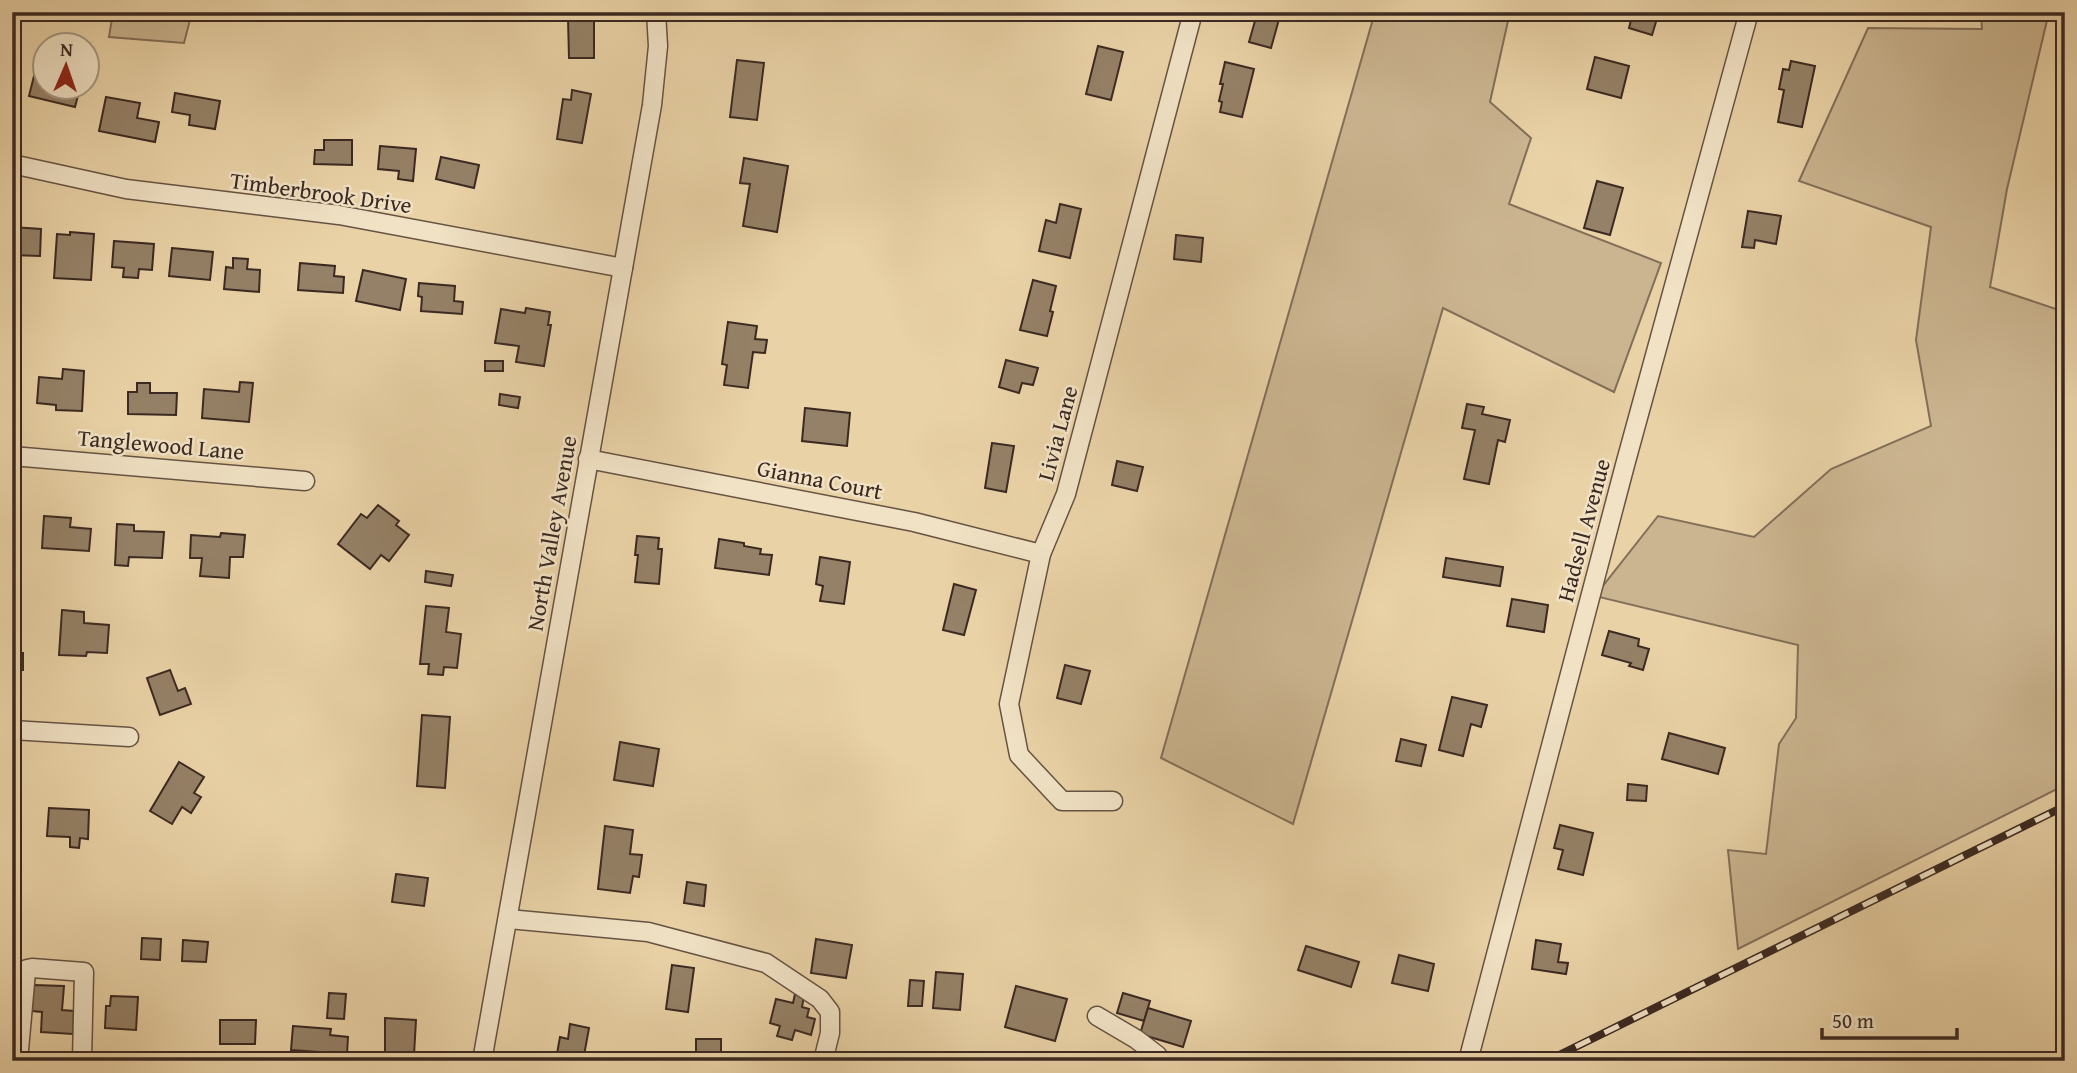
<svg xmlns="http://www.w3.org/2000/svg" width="2077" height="1073" viewBox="0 0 2077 1073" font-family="'Gentium Book Plus',serif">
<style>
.green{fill:#cbb590;stroke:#836f59;stroke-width:2}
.building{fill:#958167;stroke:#3b2922;stroke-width:2}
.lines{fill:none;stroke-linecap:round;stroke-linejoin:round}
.minor-casing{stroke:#665343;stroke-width:21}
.minor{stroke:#f1e2c5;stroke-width:18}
.rail-casing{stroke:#3b2922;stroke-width:8}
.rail{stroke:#f1e2c5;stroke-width:5;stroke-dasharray:16;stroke-linecap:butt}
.labels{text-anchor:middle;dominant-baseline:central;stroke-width:5;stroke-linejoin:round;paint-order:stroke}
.street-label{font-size:23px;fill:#3b2922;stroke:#f1e2c5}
</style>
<rect width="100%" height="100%" fill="#e9d2a6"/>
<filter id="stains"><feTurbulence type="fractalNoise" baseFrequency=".00286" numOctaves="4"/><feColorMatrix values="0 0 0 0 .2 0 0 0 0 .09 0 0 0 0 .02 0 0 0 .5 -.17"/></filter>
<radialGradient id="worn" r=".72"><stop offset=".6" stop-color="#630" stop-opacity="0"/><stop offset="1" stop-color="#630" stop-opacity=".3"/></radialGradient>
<!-- green -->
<g class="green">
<polygon points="113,12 192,12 184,43 109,37"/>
<polygon points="1375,12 1510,12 1490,102 1531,138 1509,204 1661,263 1614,392 1443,308 1293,824 1161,758"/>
<polygon points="1981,12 2049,12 2007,189 1990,287 2065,312 2065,785 1738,949 1728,850 1766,854 1779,744 1796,718 1798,645 1595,596 1658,516 1754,537 1831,469 1931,426 1916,340 1931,227 1799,181 1868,28 1982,29"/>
</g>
<!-- building -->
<g class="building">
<polygon points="574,12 594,12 594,58 569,58 568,18 574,18"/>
<polygon points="1249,12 1281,12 1271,48 1249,42 1255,21 1248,19"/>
<polygon points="1633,12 1659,12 1652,35 1629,28"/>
<polygon points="1098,46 1123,52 1111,100 1086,94"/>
<polygon points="1595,57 1629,66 1621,98 1587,89"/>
<polygon points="737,60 764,63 757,120 730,117"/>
<polygon points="1791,61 1815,66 1802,127 1778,122 1784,90 1779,89 1783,69 1789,70"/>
<polygon points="1225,62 1254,69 1242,117 1220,112 1222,102 1219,101 1223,84 1220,84"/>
<polygon points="35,72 46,74 46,88 80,88 75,107 29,96"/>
<polygon points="572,90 591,94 582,143 557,139 563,99 571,100"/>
<polygon points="175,93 220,101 215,129 189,125 190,115 172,112"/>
<polygon points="106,97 140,103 137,118 159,122 155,142 99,131"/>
<polygon points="324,140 352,140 352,165 314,164 315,150 324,150"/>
<polygon points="380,146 416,149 413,181 398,179 399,171 378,169"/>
<polygon points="441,157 479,165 474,188 436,179"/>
<polygon points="744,158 788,166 777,232 743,226 750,184 740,183"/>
<polygon points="1597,181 1623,188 1610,235 1584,228"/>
<polygon points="1060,204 1081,209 1070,258 1039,251 1046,220 1056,223"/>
<polygon points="1748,211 1781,216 1776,244 1755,240 1754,248 1742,247"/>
<polygon points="12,227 41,229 40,256 12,255"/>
<polygon points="70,232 94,234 91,280 54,278 57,234 70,235"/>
<polygon points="1176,235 1203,238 1201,262 1174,259"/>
<polygon points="114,241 154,244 152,270 139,269 138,278 123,277 124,268 112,267"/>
<polygon points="172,248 213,252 210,280 169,276"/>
<polygon points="233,258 248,259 247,269 260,270 259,292 224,289 226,267 233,268"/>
<polygon points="300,263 335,266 334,276 344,277 343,293 298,290"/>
<polygon points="363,270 406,279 400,310 356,301"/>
<polygon points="1033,280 1056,286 1050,311 1053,312 1047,336 1020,330"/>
<polygon points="419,283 455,286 454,301 463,302 462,314 421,311 422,297 418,296"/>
<polygon points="526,308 550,312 548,325 551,325 544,366 516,362 519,346 495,343 501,309 525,313"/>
<polygon points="728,322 757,326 755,339 767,340 765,353 753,352 748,388 724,385 727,365 722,364"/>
<polygon points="1006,360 1038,368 1033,385 1022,383 1019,393 999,387"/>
<rect x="485" y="361" width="18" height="10"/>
<polygon points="63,369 84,371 82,411 56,410 56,405 37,403 39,377 62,379"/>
<polygon points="240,382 253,383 249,422 202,418 204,389 239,392"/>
<polygon points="137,383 150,383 150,393 177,393 176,415 128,414 128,392 137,392"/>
<polygon points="500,394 520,397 518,408 499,405"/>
<polygon points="1467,404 1484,407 1482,414 1510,420 1505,442 1498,440 1489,484 1464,479 1475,430 1462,428"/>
<polygon points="805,408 850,413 847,446 802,441"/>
<polygon points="992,443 1014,446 1006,492 985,488"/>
<polygon points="1117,461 1143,467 1137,491 1112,485"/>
<polygon points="378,505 399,521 396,525 409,535 389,561 381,555 370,569 338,544 361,514 367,518"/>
<polygon points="44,516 71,518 70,527 91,529 89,551 42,548"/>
<polygon points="12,519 21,519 20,547 12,546"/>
<polygon points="117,524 134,525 134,531 164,532 162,558 129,557 128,566 115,565"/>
<polygon points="221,533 245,535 243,557 230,557 229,578 200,576 202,558 190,558 191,535 220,537"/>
<polygon points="637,536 659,538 658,549 662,549 659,584 635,582 638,555 635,555"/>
<polygon points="719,539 744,543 744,546 761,549 760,554 772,555 769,575 715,568"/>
<polygon points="820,557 850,562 844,604 820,601 823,586 816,584"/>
<polygon points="1446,558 1503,567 1500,586 1443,577"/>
<polygon points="426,571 453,575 451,586 425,582"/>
<polygon points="954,584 976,590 964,635 943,630"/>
<polygon points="1512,599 1548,605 1544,632 1507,626"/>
<polygon points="426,606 449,608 446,632 461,634 457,668 444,667 443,675 428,674 429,664 420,664"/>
<polygon points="62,610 84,612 84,623 109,625 107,653 87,652 86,656 59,655"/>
<polygon points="1609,631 1639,639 1638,646 1649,649 1643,670 1629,666 1631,663 1602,655"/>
<polygon points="12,636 18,636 18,653 23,653 23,670 12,670"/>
<polygon points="1065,665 1090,671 1081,704 1057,698"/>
<polygon points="170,670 178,691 185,688 191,704 160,715 147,678"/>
<polygon points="1452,697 1487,705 1481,727 1471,724 1463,756 1439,750"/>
<polygon points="422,715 450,717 445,788 417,786"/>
<polygon points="1669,733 1725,748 1718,774 1662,759"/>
<polygon points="1401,739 1426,745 1421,766 1396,761"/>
<polygon points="620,742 659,749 653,786 614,780"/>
<polygon points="179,762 204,777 194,793 201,797 191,813 182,807 172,824 150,811"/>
<polygon points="1628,784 1647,786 1646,801 1627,800"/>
<polygon points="49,808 89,810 88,839 80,838 79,848 70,847 70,837 47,836"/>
<polygon points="1560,825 1593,833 1583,875 1558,869 1563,850 1554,848"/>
<polygon points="605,826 633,830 630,854 642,855 639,877 633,876 630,893 598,889"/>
<polygon points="396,874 428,878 424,906 392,902"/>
<polygon points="687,882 706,885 704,906 684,903"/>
<polygon points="142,938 161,939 160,960 141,959"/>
<polygon points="816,939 852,945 846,978 811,973"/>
<polygon points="183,940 208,942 206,962 182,961"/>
<polygon points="1536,940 1561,944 1558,962 1568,963 1566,974 1532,969"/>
<polygon points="1306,946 1359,962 1351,987 1298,970"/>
<polygon points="1399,955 1434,964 1428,991 1392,983"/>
<polygon points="672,965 694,968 688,1012 666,1009"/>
<polygon points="936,972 963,974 960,1010 933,1008"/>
<polygon points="910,980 924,981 922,1006 908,1006"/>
<polygon points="33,985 64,986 62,1010 74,1011 73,1034 41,1032 42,1012 32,1011"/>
<polygon points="1016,986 1067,999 1055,1041 1005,1027"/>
<polygon points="329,993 346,994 344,1019 327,1018"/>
<polygon points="1123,993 1150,1001 1144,1021 1117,1013"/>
<polygon points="795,994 804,996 802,1007 809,1009 807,1017 815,1019 811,1035 795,1030 792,1040 777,1036 780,1026 770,1023 776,999 793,1003"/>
<polygon points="111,996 138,997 136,1030 105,1028 106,1006 110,1006"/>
<polygon points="1148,1008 1191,1021 1183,1047 1140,1034"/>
<polygon points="385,1018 416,1020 414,1055 385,1053"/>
<polygon points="220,1020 256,1020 255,1044 220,1044"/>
<polygon points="570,1024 589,1028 583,1061 556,1059 560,1037 568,1039"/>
<polygon points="293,1026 331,1029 330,1035 348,1037 347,1054 291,1050"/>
<polygon points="696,1039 721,1039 721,1053 728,1053 728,1061 704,1061 704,1055 696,1055"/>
</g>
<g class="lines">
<defs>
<g id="minor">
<polyline points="12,164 126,189 339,215 623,268"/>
<polyline points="12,456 305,481"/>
<polyline points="588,459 914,522 1041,554"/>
<polyline points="12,730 129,737"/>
<polyline points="1113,801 1062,801 1019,755 1009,704 1041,554 1066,494 1193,12"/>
<polyline points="508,919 648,932 766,963 820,999 830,1012 830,1033 823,1061"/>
<polyline points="1097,1016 1136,1039 1157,1055 1155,1061"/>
<polyline points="18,1061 26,972 27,969 32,968 84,972 82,1061"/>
<polyline points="482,1061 652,105 658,46 656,12"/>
<polyline points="1468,1061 1625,465 1749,12"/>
</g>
</defs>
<!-- minor casing -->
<use href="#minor" class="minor-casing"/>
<!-- minor -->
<use href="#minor" class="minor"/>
<defs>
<polyline id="rail" points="1547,1061 2065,806"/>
</defs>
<!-- rail casing -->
<use href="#rail" class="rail-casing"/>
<!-- rail -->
<use href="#rail" class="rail"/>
</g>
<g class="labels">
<!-- street labels -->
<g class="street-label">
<text transform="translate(321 192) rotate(8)">Timberbrook Drive</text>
<text transform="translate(1057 433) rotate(-75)">Livia Lane</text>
<text transform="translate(161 444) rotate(5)">Tanglewood Lane</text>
<text transform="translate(820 479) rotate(11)">Gianna Court</text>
<text transform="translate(1583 530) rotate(-75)">Hadsell Avenue</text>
<text transform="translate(551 533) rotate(-80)">North Valley Avenue</text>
</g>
</g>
<!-- margin -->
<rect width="2077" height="1073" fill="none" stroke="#e9d2a6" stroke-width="42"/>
<rect x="14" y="14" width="2049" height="1045" fill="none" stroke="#3b2922" stroke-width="3.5"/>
<rect x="21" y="21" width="2035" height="1031" fill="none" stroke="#3b2922" stroke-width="2"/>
<!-- north arrow -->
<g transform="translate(66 66) rotate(2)"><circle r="33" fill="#f1e2c5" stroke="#a89884" stroke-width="2"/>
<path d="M0-5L12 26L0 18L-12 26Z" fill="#8f2418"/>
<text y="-10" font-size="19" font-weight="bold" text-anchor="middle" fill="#3b2922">N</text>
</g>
<!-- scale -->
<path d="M1822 1028v10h135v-10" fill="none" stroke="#3b2922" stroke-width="3.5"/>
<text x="1832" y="1028" font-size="21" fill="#3b2922" stroke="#f1e2c5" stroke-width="5" paint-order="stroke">50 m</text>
<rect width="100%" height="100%" filter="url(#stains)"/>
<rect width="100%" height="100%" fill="url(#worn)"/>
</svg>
